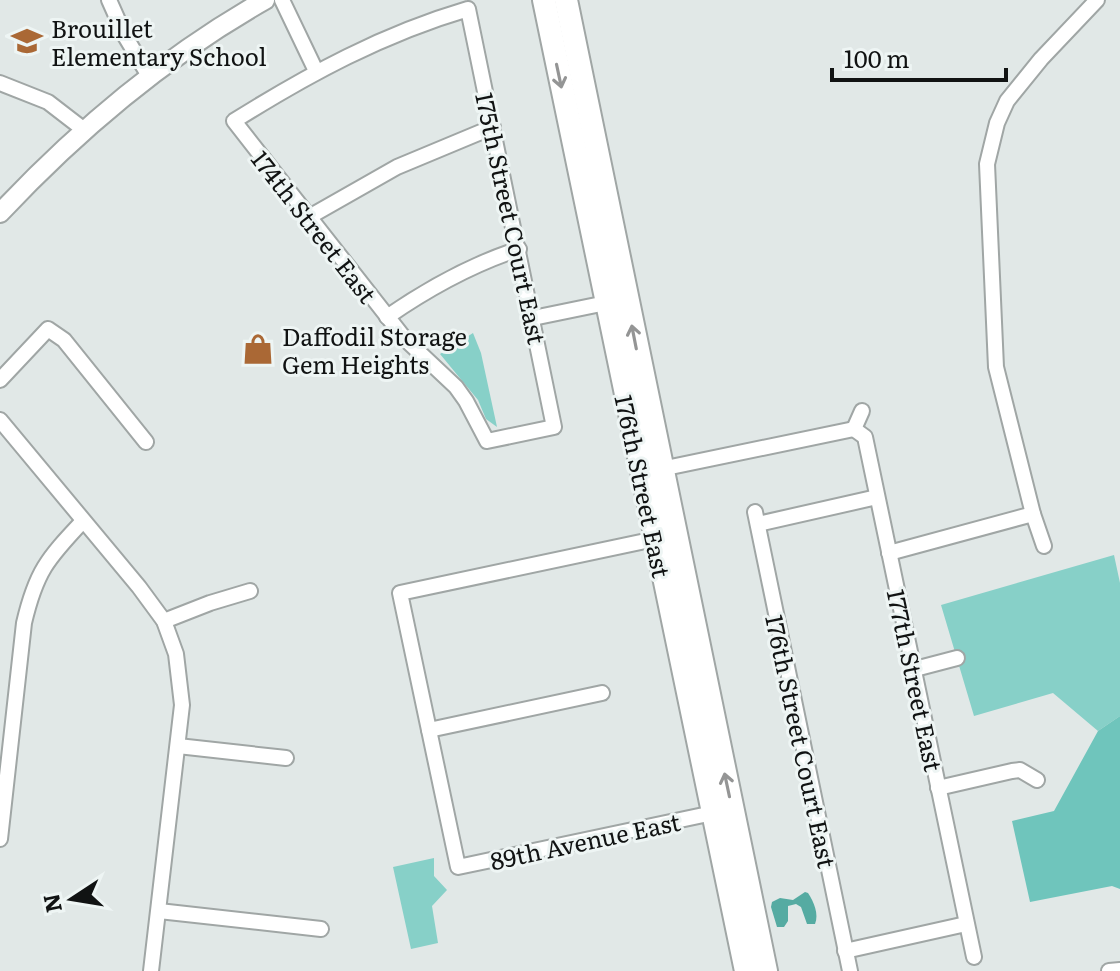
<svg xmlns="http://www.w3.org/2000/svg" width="1120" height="971" viewBox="0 0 1120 971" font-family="Literata,serif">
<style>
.green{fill:#87d0c8}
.forest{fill:#6fc5bc}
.water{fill:#55aba2}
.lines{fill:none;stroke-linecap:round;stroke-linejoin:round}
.minor-casing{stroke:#a0a6a5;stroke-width:18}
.tertiary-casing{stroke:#a0a6a5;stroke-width:22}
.primary-casing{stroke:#a0a6a5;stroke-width:26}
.minor{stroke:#fff;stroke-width:14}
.tertiary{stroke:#fff;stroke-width:18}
.primary{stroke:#fff;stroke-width:22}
.oneway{stroke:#949595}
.labels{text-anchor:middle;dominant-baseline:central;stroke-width:6;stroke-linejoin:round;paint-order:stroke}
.poi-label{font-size:24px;fill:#111313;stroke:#eef5f4;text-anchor:start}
.street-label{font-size:24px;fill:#111313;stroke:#eef5f4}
</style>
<rect width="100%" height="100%" fill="#e1e8e7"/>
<!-- green -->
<g class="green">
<polygon points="473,333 481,353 497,427 486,419 478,400 440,354"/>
<polygon points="1114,555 1120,583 1120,716 1098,731 1053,693 974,716 941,605"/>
<polygon points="434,858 434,876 447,890 432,906 438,943 411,949 393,867"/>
</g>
<!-- forest -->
<polygon class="forest" points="1120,716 1120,889 1112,886 1030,902 1012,821 1054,811 1098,731"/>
<!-- water -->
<path class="water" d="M805,892L808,893C814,902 819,914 815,924H807L801,907L796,904L788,906V921L784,927H777L771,907L772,902L780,898L793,900Z"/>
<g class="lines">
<defs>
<g id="minor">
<polyline points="109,0 125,36 149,76"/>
<polyline points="282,0 316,71"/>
<path d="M468,9L554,427L487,441L466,401L456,387L405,339L234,121C309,74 383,34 468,9Z"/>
<polyline points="0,83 48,102 83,129"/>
<polyline points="309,217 397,167 493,127"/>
<path d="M387,317C429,288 470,265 519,249"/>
<polyline points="533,318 606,303"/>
<polyline points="0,380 48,329 64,340 146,442"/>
<polyline points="0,420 139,587 164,621 176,654 182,705 151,971"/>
<polyline points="854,429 865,437 974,957"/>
<polyline points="854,429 862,411"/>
<polyline points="661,469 854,429"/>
<polyline points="755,512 850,971"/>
<polyline points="758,524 877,497"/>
<polyline points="655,539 400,593 458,867 713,813"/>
<polyline points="1044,546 1033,514 996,367 987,164 997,123 1007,101 1041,59 1097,0"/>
<polyline points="889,553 1033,514"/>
<polyline points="164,621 210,603 250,591"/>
<polyline points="915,669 957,658"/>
<polyline points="429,730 602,693"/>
<polyline points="178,746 286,758"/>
<polyline points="938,788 1012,771 1020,770 1037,780"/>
<path d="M0,839L24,623C36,572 47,559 83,521"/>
<polyline points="159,911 321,929"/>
<polyline points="845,951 966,924"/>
<polyline points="1109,971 1120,970"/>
</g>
<path id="tertiary" d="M0,213C79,129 164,57 265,0"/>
<g id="primary">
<polyline points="544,0 746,971"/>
<polyline points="566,0 766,971"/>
</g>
</defs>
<!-- minor casing -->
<use href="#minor" class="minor-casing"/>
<!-- tertiary casing -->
<use href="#tertiary" class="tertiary-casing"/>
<!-- primary casing -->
<use href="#primary" class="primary-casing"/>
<!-- minor -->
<use href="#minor" class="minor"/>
<!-- tertiary -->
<use href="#tertiary" class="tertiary"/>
<!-- primary -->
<use href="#primary" class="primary"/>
</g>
<!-- one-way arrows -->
<defs><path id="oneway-shaft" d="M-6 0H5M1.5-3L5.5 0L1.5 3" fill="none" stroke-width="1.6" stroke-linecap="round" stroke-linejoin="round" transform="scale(2)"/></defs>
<g class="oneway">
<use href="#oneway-shaft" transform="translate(559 76) rotate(78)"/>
<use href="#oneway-shaft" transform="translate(634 337) rotate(-101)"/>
<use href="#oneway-shaft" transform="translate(727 785) rotate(-102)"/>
</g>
<!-- icons -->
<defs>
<symbol id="school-bare" viewBox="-9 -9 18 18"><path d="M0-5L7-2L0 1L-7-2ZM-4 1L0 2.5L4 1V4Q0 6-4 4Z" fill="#aa6835" stroke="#eef5f4" stroke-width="2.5" paint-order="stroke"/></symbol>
<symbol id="shop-bare" viewBox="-9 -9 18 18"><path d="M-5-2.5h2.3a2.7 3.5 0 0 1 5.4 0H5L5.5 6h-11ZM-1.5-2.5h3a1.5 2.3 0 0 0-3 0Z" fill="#aa6835" stroke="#eef5f4" stroke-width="2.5" paint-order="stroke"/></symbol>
</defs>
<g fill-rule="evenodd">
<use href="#school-bare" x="5" y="19" width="44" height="44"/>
<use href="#shop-bare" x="236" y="327" width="44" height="44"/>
</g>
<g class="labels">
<!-- poi labels -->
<g class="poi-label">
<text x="51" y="27">Brouillet<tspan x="51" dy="28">Elementary School</tspan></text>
<text x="282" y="335">Daffodil Storage<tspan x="282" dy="28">Gem Heights</tspan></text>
</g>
<!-- street labels -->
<g class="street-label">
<text transform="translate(512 218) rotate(78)">175th Street Court East</text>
<text transform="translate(315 226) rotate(52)">174th Street East</text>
<text transform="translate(644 486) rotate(78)">176th Street East</text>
<text transform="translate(916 680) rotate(78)">177th Street East</text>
<text transform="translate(802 741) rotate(78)">176th Street Court East</text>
<text transform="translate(585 840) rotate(-12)">89th Avenue East</text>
</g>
</g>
<!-- north arrow -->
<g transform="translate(72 899) rotate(258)" stroke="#eef5f4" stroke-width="6" paint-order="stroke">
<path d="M0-6L14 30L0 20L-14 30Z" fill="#111313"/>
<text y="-12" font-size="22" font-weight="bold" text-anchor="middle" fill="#111313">N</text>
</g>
<!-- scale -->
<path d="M832 68v12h174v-12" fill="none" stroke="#111313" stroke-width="4"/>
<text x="844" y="68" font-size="24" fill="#111313" stroke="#eef5f4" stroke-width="6" paint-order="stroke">100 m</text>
</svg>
